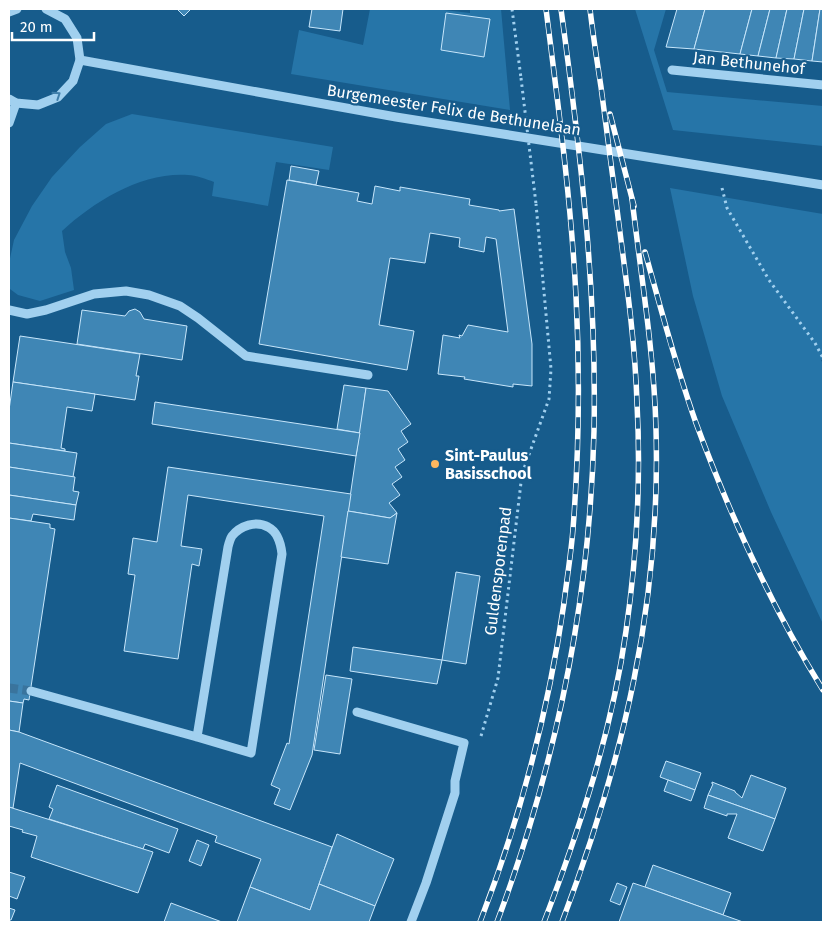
<svg xmlns="http://www.w3.org/2000/svg" width="832" height="931" viewBox="0 0 832 931" font-family="'Fira Sans',sans-serif">
<style>
.green{fill:#2675a8}
.building{fill:#3f86b5;stroke:#c7e6fb}
.lines{fill:none;stroke-linecap:round;stroke-linejoin:round}
.minor-tunnel{stroke:#3a749d;stroke-width:9;stroke-dasharray:9 4.5;stroke-linecap:butt}
.path{stroke:#a1d0ef;stroke-width:3;stroke-dasharray:2.5 4;stroke-linecap:butt}
.minor{stroke:#a1d0ef;stroke-width:9}
.rail-casing{stroke:#fff;stroke-width:5.5}
.rail{stroke:#175c8c;stroke-width:4;stroke-dasharray:11;stroke-linecap:butt}
.path-bridge{stroke:#a1d0ef;stroke-width:3;stroke-dasharray:2.5 4;stroke-linecap:butt}
.oneway{stroke:#407faa}
.poi-dot{fill:#ffb85f;stroke:#175c8c;stroke-width:2}
.labels{text-anchor:middle;dominant-baseline:central;stroke-width:4.5;stroke-linejoin:round;paint-order:stroke}
.street-label{font-size:16px;fill:#fff;stroke:#175c8c}
.poi-label{font-size:16px;font-weight:bold;fill:#fff;stroke:#175c8c;text-anchor:start}
</style>
<rect width="100%" height="100%" fill="#175c8c"/>
<!-- green -->
<g class="green">
<polygon points="370,9 435,9 470,13 470,9 501,9 510,110 291,74 299,30 363,45"/>
<polygon points="635,9 666,9 654,50 667,92 823,106 823,146 673,130"/>
<path d="M132,114L333,147L329,170L276,162L268,206L212,196L214,182C206,179 196,175 188,175C141,172 95,201 62,231L65,252L71,268L74,290L40,301L18,295L10,289L9,263L14,240L32,206L52,177L80,147L106,124Z"/>
<polygon points="670,188 823,214 823,360 821,360 823,364 823,624 771,512 722,396 693,296"/>
</g>
<!-- building -->
<g class="building">
<polygon points="177,9 191,9 184,16"/>
<polygon points="312,9 343,9 340,31 309,27"/>
<polygon points="677,9 705,9 694,49 666,47"/>
<polygon points="705,9 752,9 740,54 694,49"/>
<polygon points="752,9 770,9 758,56 740,54"/>
<polygon points="770,9 787,9 776,58 758,56"/>
<polygon points="787,9 804,9 794,59 776,58"/>
<polygon points="804,9 820,9 812,61 794,59"/>
<polygon points="820,9 823,9 823,62 812,61"/>
<polygon points="446,13 490,19 484,57 441,50"/>
<polygon points="291,166 319,171 316,185 289,180"/>
<polygon points="287,180 359,193 357,201 372,204 375,186 400,191 400,187 470,199 469,205 499,210 499,211 514,209 532,344 532,386 513,384 513,387 464,379 465,377 438,374 443,335 460,338 459,335 462,336 468,325 508,332 496,239 486,237 484,252 459,247 460,238 430,233 425,263 390,258 379,325 414,331 407,370 259,344"/>
<polygon points="135,309 140,312 144,319 187,326 182,360 77,344 82,310 125,316 129,311"/>
<polygon points="20,336 140,354 136,376 139,376 135,400 13,382"/>
<polygon points="13,382 95,394 92,411 67,407 61,448 65,449 65,451 9,443 9,410"/>
<polygon points="344,385 366,388 360,433 337,429"/>
<polygon points="366,388 388,391 411,424 401,431 408,442 398,449 405,460 395,467 402,477 392,484 400,495 389,503 397,513 390,518 348,511"/>
<polygon points="155,402 360,433 356,456 152,424"/>
<polygon points="9,443 77,453 73,477 9,467"/>
<polygon points="9,467 75,477 73,491 79,492 76,505 9,495"/>
<polygon points="168,467 351,494 312,755 290,810 274,804 280,789 271,785 287,743 289,744 324,516 188,495 181,546 202,549 199,566 192,564 178,659 124,651 135,575 128,574 133,538 157,542"/>
<polygon points="9,495 76,505 74,520 33,514 31,521 9,518"/>
<polygon points="348,511 390,518 397,513 388,564 341,557"/>
<polygon points="9,518 50,524 50,528 55,529 29,700 24,699 23,703 9,701"/>
<polygon points="456,572 480,576 466,664 442,660"/>
<polygon points="353,647 442,660 437,684 350,671"/>
<polygon points="326,675 352,679 340,754 314,750"/>
<polygon points="9,701 23,703 19,732 9,730"/>
<polygon points="9,730 19,732 332,847 310,910 250,887 261,859 215,842 217,836 20,763 13,808 9,807"/>
<polygon points="666,761 701,773 695,790 660,777"/>
<polygon points="751,775 786,788 775,819 708,795 713,784 712,784 712,782 735,791 735,792 742,798"/>
<polygon points="668,780 695,790 691,801 664,791"/>
<polygon points="57,785 178,829 169,853 145,844 143,849 49,819 53,809 49,807"/>
<polygon points="708,795 775,819 763,851 728,838 737,814 727,814 727,816 704,808"/>
<polygon points="9,807 153,852 138,893 31,857 37,836 22,832 23,830 9,826"/>
<polygon points="337,834 394,859 375,906 319,884"/>
<polygon points="197,840 209,845 201,866 189,861"/>
<polygon points="653,865 731,893 723,915 645,887"/>
<polygon points="9,872 25,877 17,899 9,896"/>
<polygon points="617,883 627,887 620,905 610,901"/>
<polygon points="633,883 645,887 743,922 619,922"/>
<polygon points="319,884 375,906 369,922 237,922 250,887 310,910"/>
<polygon points="171,903 222,922 164,922"/>
<polygon points="9,908 15,910 11,920 9,920"/>
</g>
<g class="lines">
<!-- minor-tunnel -->
<polyline class="minor-tunnel" points="9,688 31,691"/>
<!-- path -->
<g class="path">
<polyline points="512,9 521,78"/>
<polyline points="722,188 727,208 769,280 815,343 823,358"/>
<polyline points="481,736 498,678 522,474 549,399 551,369 536,204"/>
</g>
<!-- minor -->
<g class="minor">
<polyline points="9,12 17,9"/>
<polyline points="80,60 396,117 823,185"/>
<polyline points="672,70 823,85"/>
<polyline points="9,99 16,103 38,105 58,97 73,81 80,60 77,38 65,19 46,9"/>
<polyline points="9,123 16,103"/>
<polyline points="9,310 27,314 46,310 94,294 126,291 149,295 180,306 198,318 246,356 368,375"/>
<path d="M31,691L197,737L251,753L282,554C281,545 278,532 268,527C256,520 240,526 232,536C230,539 229,543 228,547L197,737"/>
<polyline points="357,712 464,743 455,781 455,793 426,883 411,922"/>
</g>
<defs>
<g id="rail">
<polyline points="610,114 634,206"/>
<path d="M645,252C661,309 676,367 696,423C730,515 771,606 823,690"/>
<path d="M480,922C520,819 548,713 564,603C567,578 571,554 573,529C579,452 580,374 576,296C571,200 558,104 546,9"/>
<path d="M497,922C556,765 590,599 594,431C597,289 580,149 561,9"/>
<path d="M544,922C580,828 612,731 626,631C637,555 641,479 637,403C635,340 626,279 618,217C612,174 607,130 601,87C597,61 593,35 590,9"/>
<path d="M562,922C623,761 661,603 656,429C654,352 641,276 632,199"/>
</g>
</defs>
<!-- rail casing -->
<use href="#rail" class="rail-casing"/>
<!-- rail -->
<use href="#rail" class="rail"/>
<!-- path-bridge -->
<polyline class="path-bridge" points="521,78 536,204"/>
</g>
<!-- one-way arrows -->
<defs><path id="oneway-chevron" d="M-2-3.5L2.5 0L-2 3.5" fill="none" stroke-width="1.6" stroke-linecap="round" stroke-linejoin="round" transform="scale(1.25)"/></defs>
<use class="oneway" href="#oneway-chevron" transform="translate(57 95) rotate(-34)"/>
<!-- markers -->
<circle class="poi-dot" cx="435" cy="464" r="5"/>
<g class="labels">
<!-- street labels -->
<g class="street-label">
<text transform="translate(749 63) rotate(6)">Jan Bethunehof</text>
<text transform="translate(454 110) rotate(9)">Burgemeester Felix de Bethunelaan</text>
<text transform="translate(498 571) rotate(-83)">Guldensporenpad</text>
</g>
<!-- poi labels -->
<g class="poi-label">
<text x="445" y="455">Sint-Paulus<tspan x="445" dy="18">Basisschool</tspan></text>
</g>
</g>
<!-- border -->
<rect width="832" height="931" fill="none" stroke="#ffffff" stroke-width="20"/>
<!-- scale -->
<path d="M12 32v8h82v-8" fill="none" stroke="#ffffff" stroke-width="2.5"/>
<text x="20" y="32" font-size="15" fill="#ffffff" stroke="#175c8c" stroke-width="4" paint-order="stroke">20 m</text>
</svg>
